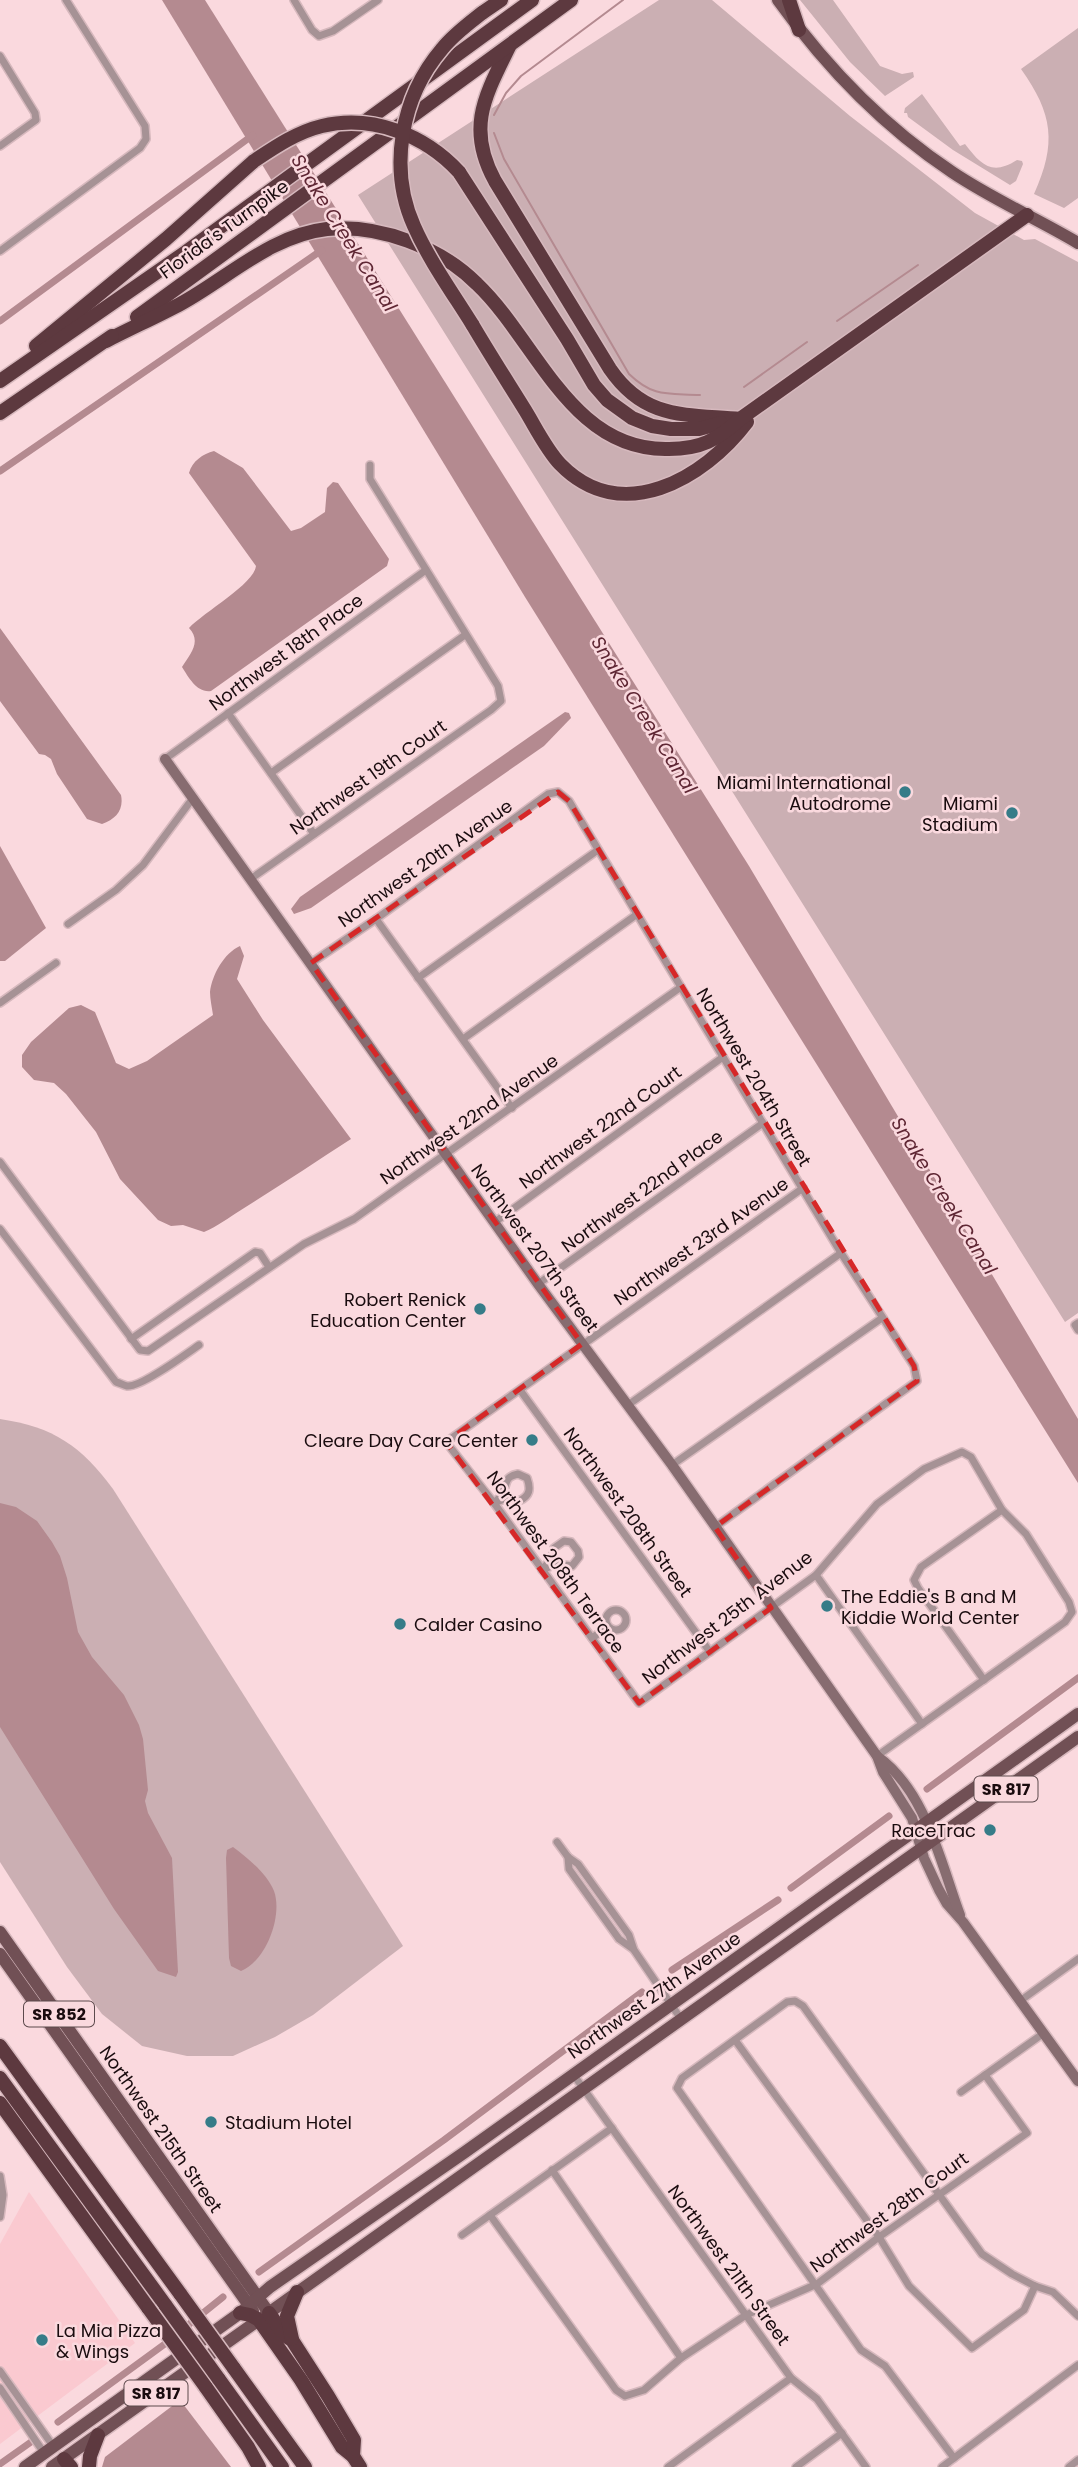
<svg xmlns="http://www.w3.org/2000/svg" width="1078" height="2467" viewBox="0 0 1078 2467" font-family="Poppins,sans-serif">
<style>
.built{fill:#fac9d0}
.green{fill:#cbafb3}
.water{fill:#b48a90}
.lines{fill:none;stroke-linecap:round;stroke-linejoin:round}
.stream{stroke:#b48a90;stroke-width:2}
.canal{stroke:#b48a90;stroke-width:7}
.street-casing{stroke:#d6b8bd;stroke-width:10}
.secondary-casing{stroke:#d6b8bd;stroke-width:13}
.primary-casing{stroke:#d6b8bd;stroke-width:15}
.highway-casing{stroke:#d6b8bd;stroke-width:17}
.street{stroke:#a69295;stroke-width:7}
.secondary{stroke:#876c70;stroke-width:10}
.primary{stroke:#715055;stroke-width:12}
.highway{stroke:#5d393f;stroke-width:14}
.highway-bridge-casing{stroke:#d6b8bd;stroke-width:17;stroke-linecap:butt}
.highway-bridge{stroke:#5d393f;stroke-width:14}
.marked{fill:none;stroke:#d62828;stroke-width:5;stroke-dasharray:14 9;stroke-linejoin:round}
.poi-dot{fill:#367c88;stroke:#fad9de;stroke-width:2.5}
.labels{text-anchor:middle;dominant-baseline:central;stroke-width:5;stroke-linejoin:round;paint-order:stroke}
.shield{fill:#fad9de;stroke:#5d4a4d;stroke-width:2}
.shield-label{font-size:16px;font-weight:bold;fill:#1a0c0f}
.street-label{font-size:18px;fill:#1a0c0f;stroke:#fad9de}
.poi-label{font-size:18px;fill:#1a0c0f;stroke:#fad9de;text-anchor:end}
.water-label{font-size:19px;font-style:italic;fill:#5f2734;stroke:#fad9de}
</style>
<rect width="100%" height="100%" fill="#fad9de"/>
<!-- built -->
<polygon class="built" points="29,2192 135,2343 0,2444 0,2244"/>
<!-- green -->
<g class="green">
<polygon points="659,0 712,0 850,116 975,213 1024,240 1035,239 1078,262 1078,1313 1065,1322 358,195"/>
<polygon points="800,0 833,0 880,66 902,74 913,72 914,77 885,96 850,62"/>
<path d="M1078,28V198L1064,208L1034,194C1057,143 1053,114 1021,69Z"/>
<path d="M922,94L960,146L965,144C981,165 992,176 1017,160L1022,161L1023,164L1016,181L1010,185L953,150L908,117L907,113H904L905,108Z"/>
<path d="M0,1419C54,1427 81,1446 113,1489L403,1946L313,2015L275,2037L233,2056H187L142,2046L102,2014L67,1967L0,1862Z"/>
</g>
<!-- water -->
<g class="water">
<polygon points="162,0 205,0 749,866 1078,1419 1078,1483 525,597"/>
<path d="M214,451L243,468L291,531L301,528L325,512L327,488L333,482L338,483L389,559L387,566L211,691C197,693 189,678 182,667C190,654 202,642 189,628C204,612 254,584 256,566L189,473C192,461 203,454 214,451Z"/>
<path d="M0,628L121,795C124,810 116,819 102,824L87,819L57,774L51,759L45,755L39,754L0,701Z"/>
<polygon points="565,712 569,713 571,718 544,746 311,908 294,914 291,909 300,897"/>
<polygon points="0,846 46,928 5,961 0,961"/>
<path d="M240,946L244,956L237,979L263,1020L351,1139C314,1163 278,1187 241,1210C228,1218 218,1226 204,1232L183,1225L171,1226L158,1220L120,1179L96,1132L66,1094L54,1083L34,1080L22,1067V1055L31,1042L69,1008L81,1005L95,1012L116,1063L129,1069L147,1061L213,1015C212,1008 210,999 210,992C212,975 224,953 240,946Z"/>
<polygon points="0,1503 16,1507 37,1521 52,1542 60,1556 67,1578 78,1632 92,1657 124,1695 139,1725 143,1739 148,1790 145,1801 148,1813 172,1858 178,1972 176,1977 158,1971 114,1909 0,1727"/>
<path d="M233,1847C248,1858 267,1874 274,1891C283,1916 266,1961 241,1971L231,1966L229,1958L226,1858L227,1850Z"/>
<polygon points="180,2400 231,2467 102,2467 105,2457"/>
</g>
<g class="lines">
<!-- stream -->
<g class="stream">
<polyline points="494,115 506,93 521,76 623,0"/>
<path d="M494,133L504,159L629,374C654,398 668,393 700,395"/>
<polyline points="837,321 918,265"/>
<polyline points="744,387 807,342"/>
</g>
<!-- canal -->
<g class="canal">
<polyline points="0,321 253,135"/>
<polyline points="0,471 322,250"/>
<polyline points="927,1789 1078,1678"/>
<polyline points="791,1888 889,1816"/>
<polyline points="672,1970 778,1900"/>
<polyline points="259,2272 444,2140 642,1992"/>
<polyline points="182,2330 223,2297"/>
<polyline points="58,2422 173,2338"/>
<polyline points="0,2464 31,2442"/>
</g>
<defs>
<g id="street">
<polyline points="294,0 312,30 319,36 333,31 378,0"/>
<polyline points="0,56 35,113 36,120 0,146"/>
<polyline points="0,251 140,148 146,139 145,126 66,0"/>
<polyline points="228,713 314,834"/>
<polyline points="165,759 426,570"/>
<polyline points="271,773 465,635"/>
<polyline points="252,878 491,710 501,701 498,686 370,479 370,465"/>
<polyline points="376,919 512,1108"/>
<polyline points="68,924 116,890 143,865 193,798"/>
<polyline points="311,963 376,919 548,794 558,792 569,801 841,1253 914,1366 917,1381 715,1527"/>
<polyline points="418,978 598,850"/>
<polyline points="0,1003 56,963"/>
<polyline points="463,1039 636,915"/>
<polyline points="0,1162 140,1350 148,1351 304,1244 354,1219 681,987"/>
<polyline points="803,1188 446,1442 494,1503 639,1703 816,1575 877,1504 924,1469 962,1452 971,1457 1002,1510 1026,1534 1069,1602 1072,1612 1065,1622 877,1756"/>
<polyline points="495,1222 723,1057"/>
<path d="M0,1229L116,1382C120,1383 123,1385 127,1386C140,1388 186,1354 199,1345"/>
<polyline points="538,1284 763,1123"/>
<polyline points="1078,1323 1075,1325 1078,1330"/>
<polyline points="131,1339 255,1252 260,1253 269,1267"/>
<polyline points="520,1390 710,1652"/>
<polyline points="628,1405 841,1253"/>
<polyline points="672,1465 882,1318"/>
<path d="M518,1474L527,1478C531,1489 530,1496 519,1501L507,1498L494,1503C497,1500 500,1498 502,1494C508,1484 503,1477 518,1474Z"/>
<polygon points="564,1541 571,1542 578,1551 579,1557 572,1566 556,1564 542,1570 552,1558 554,1548"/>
<polyline points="816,1575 922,1724"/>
<circle cx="616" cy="1620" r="10"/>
<polyline points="592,1638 608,1627"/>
<polyline points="984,1680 918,1588 914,1580 921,1567 1002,1510"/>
<polyline points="557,1842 568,1857 578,1864 629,1935 634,1950 681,2019"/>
<polyline points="568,1857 569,1869 619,1939 633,1949"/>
<polyline points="1020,2001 1078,1959"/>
<polyline points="735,2040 879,2237 909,2286 972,2348 1024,2310 1035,2286"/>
<polyline points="573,2074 791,2378 817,2399 866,2467"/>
<polyline points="961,2092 1044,2033"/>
<polyline points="552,2170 681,2358"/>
<polyline points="0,2176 3,2195 0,2217"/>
<polyline points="490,2215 616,2390 625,2396 644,2390 681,2358 746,2315 817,2284 879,2237 1027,2133 985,2075"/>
<polyline points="462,2235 612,2128"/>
<polyline points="0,2371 53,2446"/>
<polyline points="0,2388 44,2453"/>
<polyline points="954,2458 885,2366 861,2350 677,2088 682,2078 787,2002 795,2001 803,2006 982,2254 1012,2274 1035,2286 1053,2292 1078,2316"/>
<polyline points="668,2467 791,2378"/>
<polyline points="796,2467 842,2433"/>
<polyline points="942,2467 1078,2365"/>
<polyline points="1069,2467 1078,2460"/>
</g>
<g id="secondary">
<polyline points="165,759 538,1284 672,1465 877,1756 883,1772 912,1818 924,1858 939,1890 947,1904 963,1922 1078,2081"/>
<path d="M877,1756C926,1791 940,1861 960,1915"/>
</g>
<g id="primary">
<path d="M778,0C826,67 883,126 952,172C992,199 1036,218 1078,243"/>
<polyline points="0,1932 269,2313"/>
<polyline points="0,1954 253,2311"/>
<polyline points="25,2467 240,2313 270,2287 465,2152 1078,1714"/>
<polyline points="52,2467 1078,1737"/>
</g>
<g id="highway">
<polyline points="789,0 799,30"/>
<polyline points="482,13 501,0"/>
<path d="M509,47C485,96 466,128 495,181L610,369C645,420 685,414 740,419"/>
<polyline points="459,172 567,339 594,385 607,400 632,418 652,426 671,429 699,429 721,423"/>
<polyline points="137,317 571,0"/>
<path d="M472,324C489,353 507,381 525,410C536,428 546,449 560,464C621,527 704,479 747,422"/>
<path d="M106,341C131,328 158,316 182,303C229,277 272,235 327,229C379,224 440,247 477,284C537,341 571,452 669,449C701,449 717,440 740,419L1027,215"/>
<polyline points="36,346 166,239 254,161"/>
<polyline points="0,381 186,252 532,0"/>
<polyline points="0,413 112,336"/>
<polyline points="0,2046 181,2295"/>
<polyline points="0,2078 166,2306"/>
<polyline points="0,2103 149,2309"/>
<polyline points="240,2313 250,2315 259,2320 301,2380 342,2447 353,2456 360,2467"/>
<polyline points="269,2313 284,2335 292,2340 328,2396 354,2440 353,2456"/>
<polyline points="292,2339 287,2316 297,2292"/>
<polyline points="233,2367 305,2467"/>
<polyline points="218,2378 282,2467"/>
<polyline points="205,2386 248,2447 259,2467"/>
<polyline points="64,2459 71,2467"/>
<polyline points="89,2467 90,2456 98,2435"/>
</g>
</defs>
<!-- street casing -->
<use href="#street" class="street-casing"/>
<!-- secondary casing -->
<use href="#secondary" class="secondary-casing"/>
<!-- primary casing -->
<use href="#primary" class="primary-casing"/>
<!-- highway casing -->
<use href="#highway" class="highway-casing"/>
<!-- street -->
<use href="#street" class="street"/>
<!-- secondary -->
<use href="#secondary" class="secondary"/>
<!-- primary -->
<use href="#primary" class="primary"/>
<!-- highway -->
<use href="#highway" class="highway"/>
<defs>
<g id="highway-bridge">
<path d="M254,161C275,147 297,132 322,126C372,114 425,135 459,172"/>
<path d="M472,324C452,292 429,260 414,226C388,168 401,97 442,49C453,35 468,24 482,13"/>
<polyline points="181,2295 233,2367"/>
<polyline points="166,2306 218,2378"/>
<polyline points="149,2309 205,2386"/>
</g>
</defs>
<!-- highway-bridge casing -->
<use href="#highway-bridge" class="highway-bridge-casing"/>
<!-- highway-bridge -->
<use href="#highway-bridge" class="highway-bridge"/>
</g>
<!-- marked area -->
<path class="marked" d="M558,792L569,801L914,1366L917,1381L715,1527L771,1608L639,1703L446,1442L582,1344L311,963Z"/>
<!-- markers -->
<g class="poi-dot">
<circle cx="905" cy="792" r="7"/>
<circle cx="1012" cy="813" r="7"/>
<circle cx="480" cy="1309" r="7"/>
<circle cx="532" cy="1440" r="7"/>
<circle cx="827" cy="1606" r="7"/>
<circle cx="400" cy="1624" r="7"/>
<circle cx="990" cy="1830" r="7"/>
<circle cx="211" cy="2122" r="7"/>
<circle cx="42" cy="2340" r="7"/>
</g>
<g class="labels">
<!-- shield labels -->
<g class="shield">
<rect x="974.5" y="1776.5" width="63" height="25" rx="5"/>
<rect x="24" y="2001.5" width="70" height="25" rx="5"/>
<rect x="124.5" y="2380.5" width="63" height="25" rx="5"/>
</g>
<g class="shield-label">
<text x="1006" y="1789">SR 817</text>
<text x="59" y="2014">SR 852</text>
<text x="156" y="2393">SR 817</text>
</g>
<!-- street labels -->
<g class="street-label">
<text transform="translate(224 229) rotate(-36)">Florida's Turnpike</text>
<text transform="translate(286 652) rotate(-36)">Northwest 18th Place</text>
<text transform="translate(368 777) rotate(-35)">Northwest 19th Court</text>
<text transform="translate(425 863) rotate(-35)">Northwest 20th Avenue</text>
<text transform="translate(754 1077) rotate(59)">Northwest 204th Street</text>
<text transform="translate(469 1119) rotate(-35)">Northwest 22nd Avenue</text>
<text transform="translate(600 1127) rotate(-36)">Northwest 22nd Court</text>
<text transform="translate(642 1191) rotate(-36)">Northwest 22nd Place</text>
<text transform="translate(701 1241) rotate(-35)">Northwest 23rd Avenue</text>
<text transform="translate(535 1248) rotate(54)">Northwest 207th Street</text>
<text transform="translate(628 1512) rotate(54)">Northwest 208th Street</text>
<text transform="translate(556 1562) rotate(54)">Northwest 208th Terrace</text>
<text transform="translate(727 1617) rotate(-37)">Northwest 25th Avenue</text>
<text transform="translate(654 1995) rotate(-35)">Northwest 27th Avenue</text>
<text transform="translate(161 2129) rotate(55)">Northwest 215th Street</text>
<text transform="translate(889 2212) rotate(-36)">Northwest 28th Court</text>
<text transform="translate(729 2265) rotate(54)">Northwest 211th Street</text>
</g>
<!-- poi labels -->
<g class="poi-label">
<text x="891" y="782">Miami International<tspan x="891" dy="21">Autodrome</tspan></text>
<text x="998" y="803">Miami<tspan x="998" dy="21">Stadium</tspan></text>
<text x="466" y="1299">Robert Renick<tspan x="466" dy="21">Education Center</tspan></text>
<text x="518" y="1440">Cleare Day Care Center</text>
<text x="841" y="1596" text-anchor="start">The Eddie's B and M<tspan x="841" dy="21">Kiddie World Center</tspan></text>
<text x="414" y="1624" text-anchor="start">Calder Casino</text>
<text x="976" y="1830">RaceTrac</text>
<text x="225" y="2122" text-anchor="start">Stadium Hotel</text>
<text x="56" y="2330" text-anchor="start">La Mia Pizza<tspan x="56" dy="21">&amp; Wings</tspan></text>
</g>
<!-- water labels -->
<g class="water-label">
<text transform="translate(344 233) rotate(58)">Snake Creek Canal</text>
<text transform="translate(644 715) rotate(58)">Snake Creek Canal</text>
<text transform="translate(944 1196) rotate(58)">Snake Creek Canal</text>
</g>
</g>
</svg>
